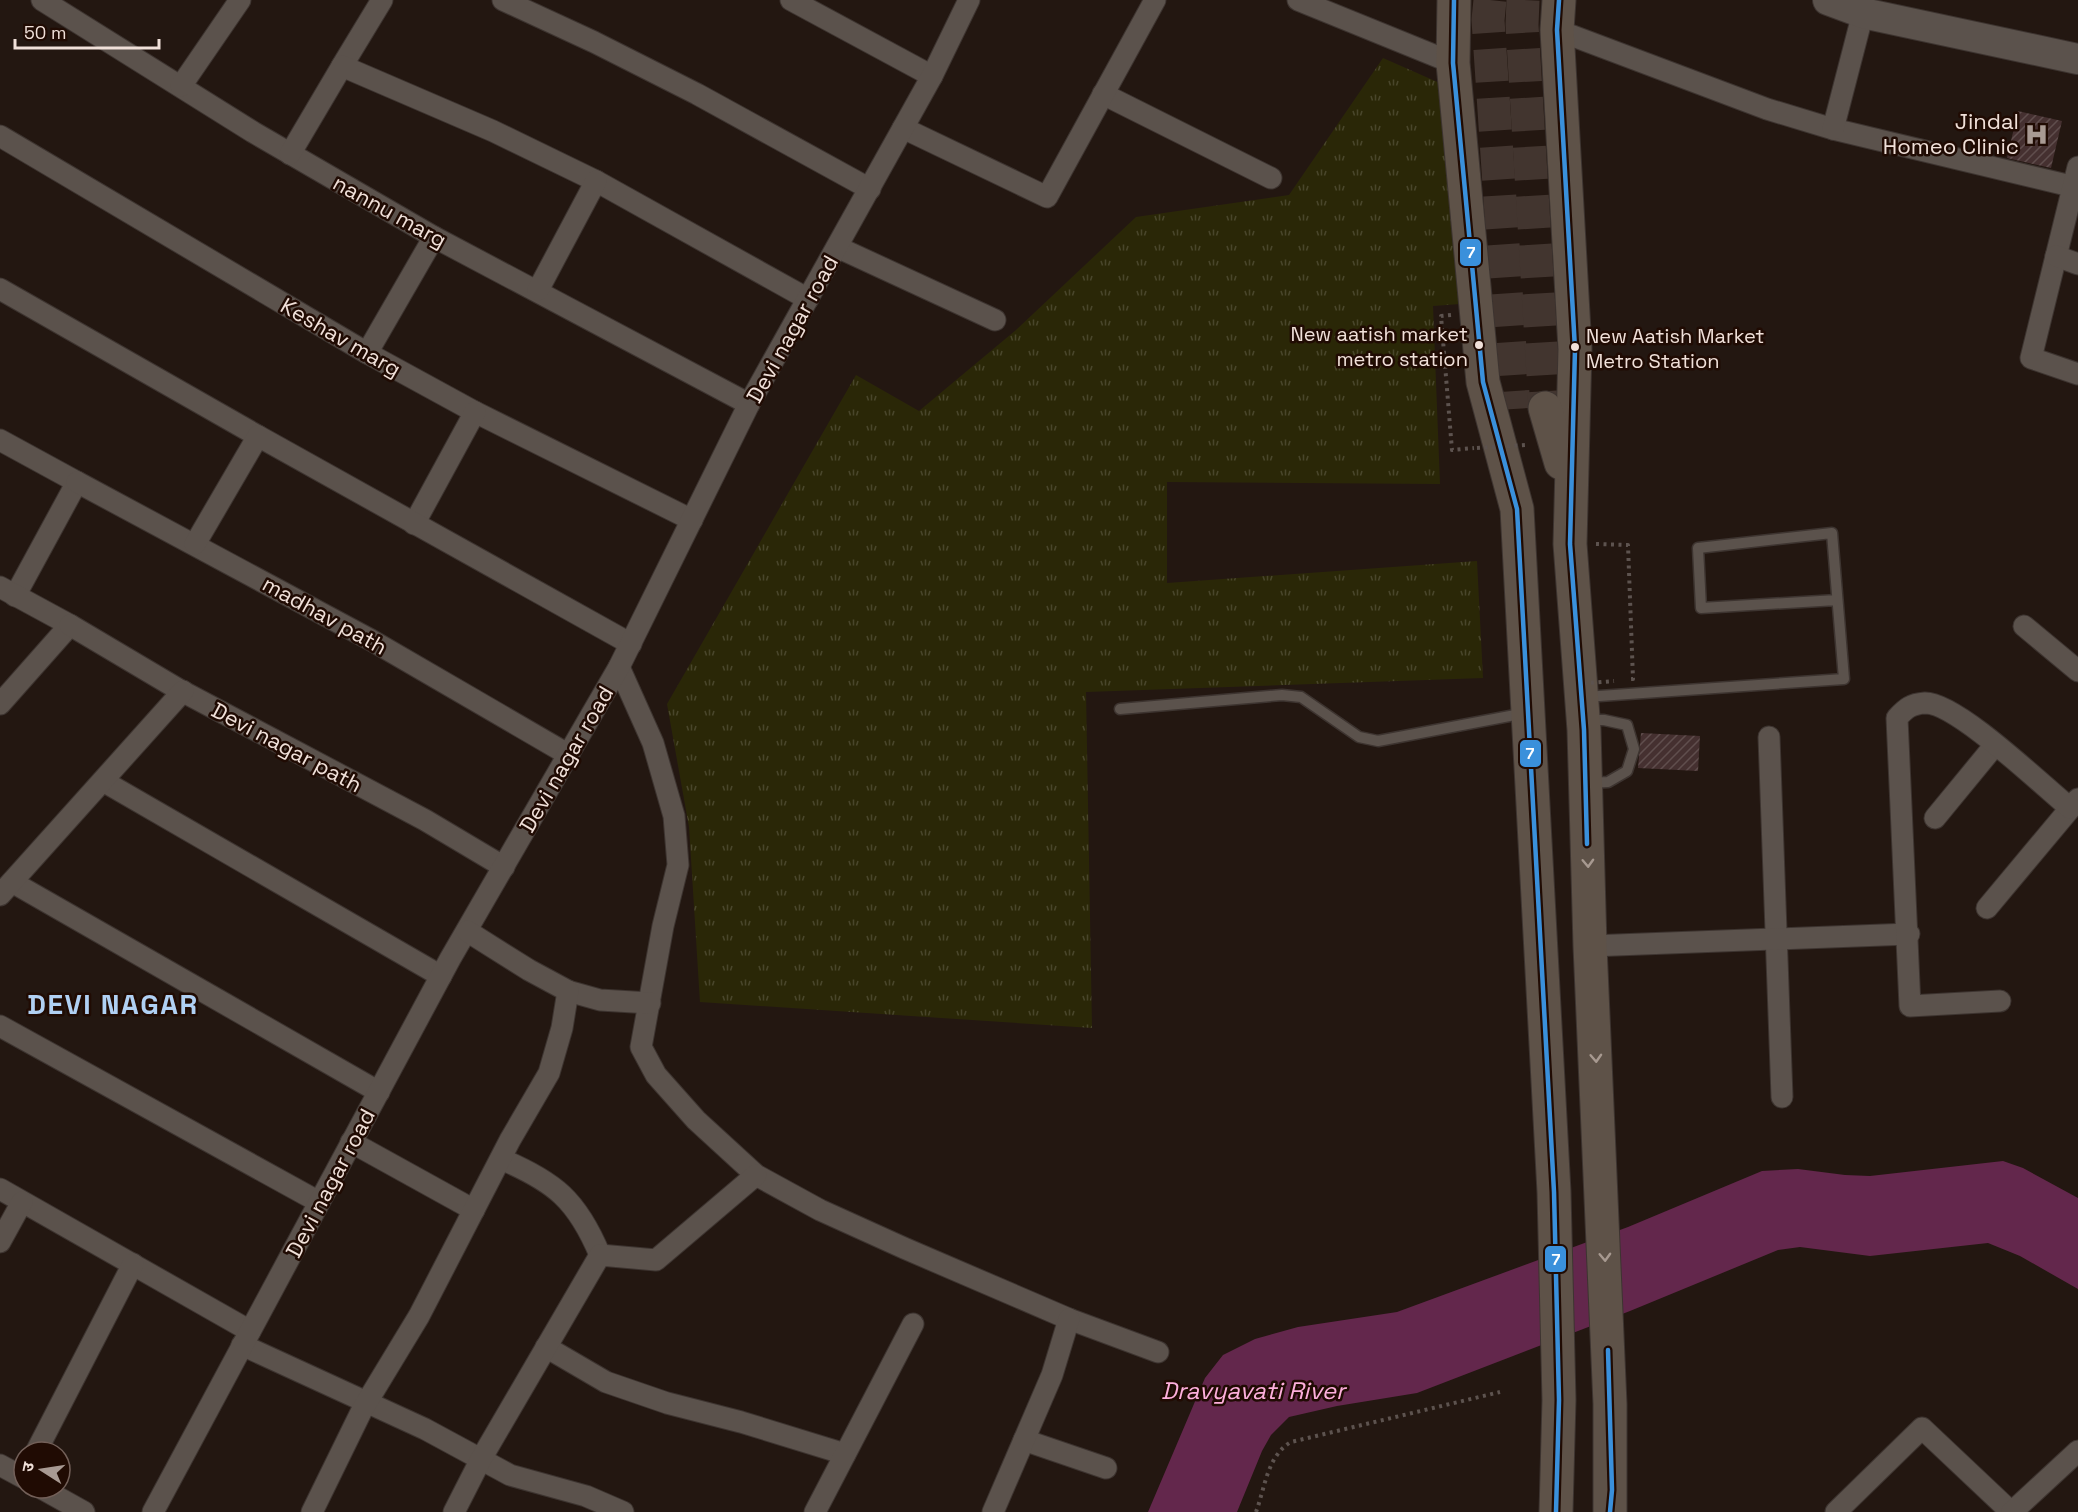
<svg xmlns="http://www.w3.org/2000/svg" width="2078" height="1512" viewBox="0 0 2078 1512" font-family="'Space Grotesk','Noto Sans Devanagari',sans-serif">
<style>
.grass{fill:url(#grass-tufts)}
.water{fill:#63274c}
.building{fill:url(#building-hatch)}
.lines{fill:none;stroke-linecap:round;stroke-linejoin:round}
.primary-tunnel{stroke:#42352f;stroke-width:33;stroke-dasharray:33 16;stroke-linecap:butt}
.lane-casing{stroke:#3d3430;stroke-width:13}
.street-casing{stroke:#3d3430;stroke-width:23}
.secondary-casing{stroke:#3d3430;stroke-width:32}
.primary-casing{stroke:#3d3430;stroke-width:35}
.path{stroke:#5d534f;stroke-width:4;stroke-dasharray:3 4.5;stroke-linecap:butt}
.lane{stroke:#5b524c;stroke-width:10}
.street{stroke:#5b524c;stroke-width:21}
.secondary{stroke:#5b524c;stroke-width:30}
.primary{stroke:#5e5248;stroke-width:33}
.path-bridge{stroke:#5d534f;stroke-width:4;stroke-dasharray:3 4.5;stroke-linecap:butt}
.bus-1-casing{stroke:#200b03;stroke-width:9}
.bus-1{stroke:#3a90db;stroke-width:4.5}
.oneway{stroke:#a79990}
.bus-dot{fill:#f0e0d9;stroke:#200b03;stroke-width:2}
.labels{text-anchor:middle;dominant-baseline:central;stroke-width:5;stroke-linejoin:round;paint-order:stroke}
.bus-label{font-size:20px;fill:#f0e0d9;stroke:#200b03;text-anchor:end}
.poi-label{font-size:22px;fill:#f0e0d9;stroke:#200b03;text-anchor:end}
.street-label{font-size:22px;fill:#f0e0d9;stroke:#200b03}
.water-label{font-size:24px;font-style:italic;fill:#fdafdc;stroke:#200b03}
.district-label{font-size:28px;font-weight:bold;letter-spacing:1.5px;fill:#b0d0f3;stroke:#200b03}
.line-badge{stroke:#200b03;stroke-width:2}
.badge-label{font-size:16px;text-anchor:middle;font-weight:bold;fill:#fff}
</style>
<defs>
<pattern id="grass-tufts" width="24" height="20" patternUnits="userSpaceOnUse" patternTransform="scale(1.5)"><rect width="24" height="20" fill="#2a2707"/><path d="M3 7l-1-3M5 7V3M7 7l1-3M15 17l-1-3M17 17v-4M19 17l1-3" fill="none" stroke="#49462b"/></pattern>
<pattern id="building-hatch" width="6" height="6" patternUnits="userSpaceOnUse" patternTransform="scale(1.5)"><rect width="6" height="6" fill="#453030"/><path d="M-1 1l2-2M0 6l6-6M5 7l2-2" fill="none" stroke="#604e4d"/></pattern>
</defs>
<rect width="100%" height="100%" fill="#231711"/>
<!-- grass -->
<polygon class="grass" points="1383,58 1442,84 1460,304 1433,306 1440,484 1167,482 1167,583 1477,561 1483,678 1086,692 1092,1028 700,1002 689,827 667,704 856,375 919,411 1016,330 1136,217 1289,195"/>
<!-- water -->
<polygon class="water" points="2003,1161 2023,1168 2078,1198 2078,1289 2020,1256 1988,1243 1870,1256 1800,1247 1778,1250 1630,1311 1417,1393 1337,1406 1289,1417 1271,1435 1262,1451 1237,1512 1148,1512 1205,1378 1223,1355 1255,1339 1298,1327 1397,1312 1628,1227 1762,1171 1798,1169 1845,1175 1870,1176"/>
<!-- building -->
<g class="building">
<polygon points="2018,111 2062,121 2051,168 2007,158"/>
<polygon points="1641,733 1700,736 1698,771 1638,768"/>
</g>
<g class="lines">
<!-- primary-tunnel -->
<g class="primary-tunnel">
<polyline points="1490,0 1488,20 1514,409"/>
<polyline points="1523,0 1522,25 1545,408"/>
</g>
<defs>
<g id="lane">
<polyline points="1585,697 1844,679 1832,533 1698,548 1701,608 1837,600"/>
<polyline points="1120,709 1282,695 1301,697 1359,737 1378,741 1526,713"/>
<polyline points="1587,720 1604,720 1627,725 1634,749 1627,771 1608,782 1589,783"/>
</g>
<g id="street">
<polyline points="42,0 253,132 434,237 749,404"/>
<polyline points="503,0 594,42 697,94 870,189"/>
<polyline points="791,0 932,76"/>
<polyline points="1298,0 1453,63"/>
<polyline points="1557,30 1767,109 1833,129 2075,187"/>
<polyline points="342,66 382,0"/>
<polyline points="181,86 240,0"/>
<polyline points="1103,94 1271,178"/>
<polyline points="903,128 1047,197 1155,0"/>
<polyline points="1833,129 1863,13"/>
<polyline points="0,136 367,353 475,412 692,520"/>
<polyline points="290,154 342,66 493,131 596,181 808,299"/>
<polyline points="2078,167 2031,358 2078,374"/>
<polyline points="837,247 995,320"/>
<polyline points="2056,256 2078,264"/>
<polyline points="0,289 258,436"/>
<polyline points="538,290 596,181"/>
<polyline points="367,353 434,237"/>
<polyline points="0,440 77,482 15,596"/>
<polyline points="77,482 371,640 569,755"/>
<polyline points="414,524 475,412"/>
<polyline points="195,544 258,436 631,644"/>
<polyline points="0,587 70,625 0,704"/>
<polyline points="70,625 178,689 425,820 504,867"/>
<polyline points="2024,626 2078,671"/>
<polyline points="619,667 653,743 674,816 678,865 663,926 641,1047 656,1075 696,1120 756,1175 820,1210 904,1248 1069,1319 1158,1352"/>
<polyline points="1769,737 1782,1097"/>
<polyline points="103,781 441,976"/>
<polyline points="1935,818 1995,745"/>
<polyline points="12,882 379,1092"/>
<polyline points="0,895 183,691"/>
<polyline points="1987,908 2078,799"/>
<polyline points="1590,946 1909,934"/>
<polyline points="568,991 600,1000 650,1003"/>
<path d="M2000,1001L1910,1006L1897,718C1906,708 1911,704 1925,703C1956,702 2043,786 2070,808"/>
<polyline points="0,1026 319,1202"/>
<polyline points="351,1142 474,1210"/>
<path d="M501,1159C555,1182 577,1200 600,1255"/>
<polyline points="0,1189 250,1331"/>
<polyline points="0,1242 22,1202"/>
<polyline points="242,1345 425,1429 510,1475 586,1496 623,1512"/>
<polyline points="546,1347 606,1382 667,1403 741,1422 845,1454"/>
<polyline points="1024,1440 1106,1468"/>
<polyline points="36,1452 133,1264"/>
<polyline points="0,1465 24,1478"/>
<polyline points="41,1488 84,1512"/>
<polyline points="153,1512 450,959 619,667 749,404 932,76 969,0"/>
<polyline points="312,1512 362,1410 419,1316 510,1140 549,1073 562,1028 568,991 529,970 467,931"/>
<polyline points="454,1512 481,1459 600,1255 656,1260 756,1175"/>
<polyline points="815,1512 913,1324"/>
<polyline points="993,1512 1052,1375 1069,1319"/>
<polyline points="1836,1512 1922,1428 2011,1512"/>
<polyline points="2012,1512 2078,1451"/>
</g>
<polyline id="secondary" points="1828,0 1863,13 2078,59"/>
<g id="primary">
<polyline points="1454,0 1453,63 1483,382 1517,509 1554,1192 1559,1400 1556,1512"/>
<polyline points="1559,0 1557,30 1575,349 1570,544 1584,730 1590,946 1610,1404 1610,1512"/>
<polyline points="1545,408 1561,463"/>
</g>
</defs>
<!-- lane casing -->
<use href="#lane" class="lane-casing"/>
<!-- street casing -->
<use href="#street" class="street-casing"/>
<!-- secondary casing -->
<use href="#secondary" class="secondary-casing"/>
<!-- primary casing -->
<use href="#primary" class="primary-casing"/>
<!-- path -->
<g class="path">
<polyline points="1451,315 1441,316 1452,450 1474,448"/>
<polyline points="1596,544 1628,545 1633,679 1630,679"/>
<path d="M1256,1512C1265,1488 1267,1456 1291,1442L1500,1392"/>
</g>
<!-- lane -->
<use href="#lane" class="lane"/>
<!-- street -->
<use href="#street" class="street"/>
<!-- secondary -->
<use href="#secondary" class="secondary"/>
<!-- primary -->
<use href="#primary" class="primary"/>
<!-- path-bridge -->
<g class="path-bridge">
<polyline points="1477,448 1526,445"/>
<polyline points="1576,684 1614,681"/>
</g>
<defs>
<g id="bus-1">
<polyline points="1454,0 1453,63 1483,382 1517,509 1554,1192 1559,1400 1556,1512"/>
<polyline points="1559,0 1557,30 1575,349 1570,544 1584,730 1587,844"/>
<polyline points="1608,1350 1612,1490 1610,1512"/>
</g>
</defs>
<!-- bus-1 casing -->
<use href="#bus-1" class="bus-1-casing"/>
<!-- bus-1 -->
<use href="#bus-1" class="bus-1"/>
</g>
<!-- one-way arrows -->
<defs><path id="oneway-chevron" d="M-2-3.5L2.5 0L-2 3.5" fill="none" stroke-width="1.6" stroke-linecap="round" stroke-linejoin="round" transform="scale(1.5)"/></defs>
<g class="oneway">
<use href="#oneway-chevron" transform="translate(1588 863) rotate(88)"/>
<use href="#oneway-chevron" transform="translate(1596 1058) rotate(87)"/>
<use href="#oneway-chevron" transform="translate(1605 1257) rotate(88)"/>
</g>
<!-- icons -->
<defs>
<symbol id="hospital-bare" viewBox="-9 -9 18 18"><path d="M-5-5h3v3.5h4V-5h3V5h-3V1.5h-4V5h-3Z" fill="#a89a93" stroke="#200b03" stroke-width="2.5" paint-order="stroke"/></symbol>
</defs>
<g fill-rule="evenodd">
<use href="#hospital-bare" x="2020" y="118" width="33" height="33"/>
</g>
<!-- markers -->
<g class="bus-dot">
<circle cx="1479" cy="345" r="5"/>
<circle cx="1575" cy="347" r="5"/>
</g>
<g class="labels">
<!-- bus labels -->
<g class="bus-label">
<text x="1468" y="334">New aatish market<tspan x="1468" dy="25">metro station</tspan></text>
<text x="1586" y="336" text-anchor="start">New Aatish Market<tspan x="1586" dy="25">Metro Station</tspan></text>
</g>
<!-- poi labels -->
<g class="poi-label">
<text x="2019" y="121">Jindal<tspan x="2019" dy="25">Homeo Clinic</tspan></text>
</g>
<!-- street labels -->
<g class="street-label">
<text transform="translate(390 211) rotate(29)">nannu marg</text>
<text transform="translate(792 329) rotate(-61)">Devi nagar road</text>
<text transform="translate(341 337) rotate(30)">Keshav marg</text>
<text transform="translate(325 615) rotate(29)">madhav path</text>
<text transform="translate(287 747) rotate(28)">Devi nagar path</text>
<text transform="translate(566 759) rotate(-60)">Devi nagar road</text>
<text transform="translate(330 1183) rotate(-62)">Devi nagar road</text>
</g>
<!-- water labels -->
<g class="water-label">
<text x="1253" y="1390">Dravyavati River</text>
</g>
<!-- district labels -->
<g class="district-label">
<text x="113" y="1004">DEVI NAGAR</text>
</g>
</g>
<g class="line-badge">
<rect x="1459" y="238" width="23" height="29" rx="6" fill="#3a90db"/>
<rect x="1519" y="739" width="23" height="29" rx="6" fill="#3a90db"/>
<rect x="1544" y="1245" width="23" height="28" rx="6" fill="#3a90db"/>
</g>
<g class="badge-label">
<text x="1471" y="258">7</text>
<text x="1530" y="759">7</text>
<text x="1556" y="1265">7</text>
</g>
<!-- north arrow -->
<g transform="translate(42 1470) rotate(282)"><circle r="28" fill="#200b03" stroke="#736059" stroke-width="1.5"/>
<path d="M0-4.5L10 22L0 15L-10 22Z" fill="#a89a93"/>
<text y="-9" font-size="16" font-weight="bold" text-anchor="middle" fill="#f0e0d9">उ</text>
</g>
<!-- scale -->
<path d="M15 39v9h144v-9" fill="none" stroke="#f0e0d9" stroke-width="3"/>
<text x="24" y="39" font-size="18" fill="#f0e0d9" stroke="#200b03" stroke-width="4.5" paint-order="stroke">50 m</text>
</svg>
